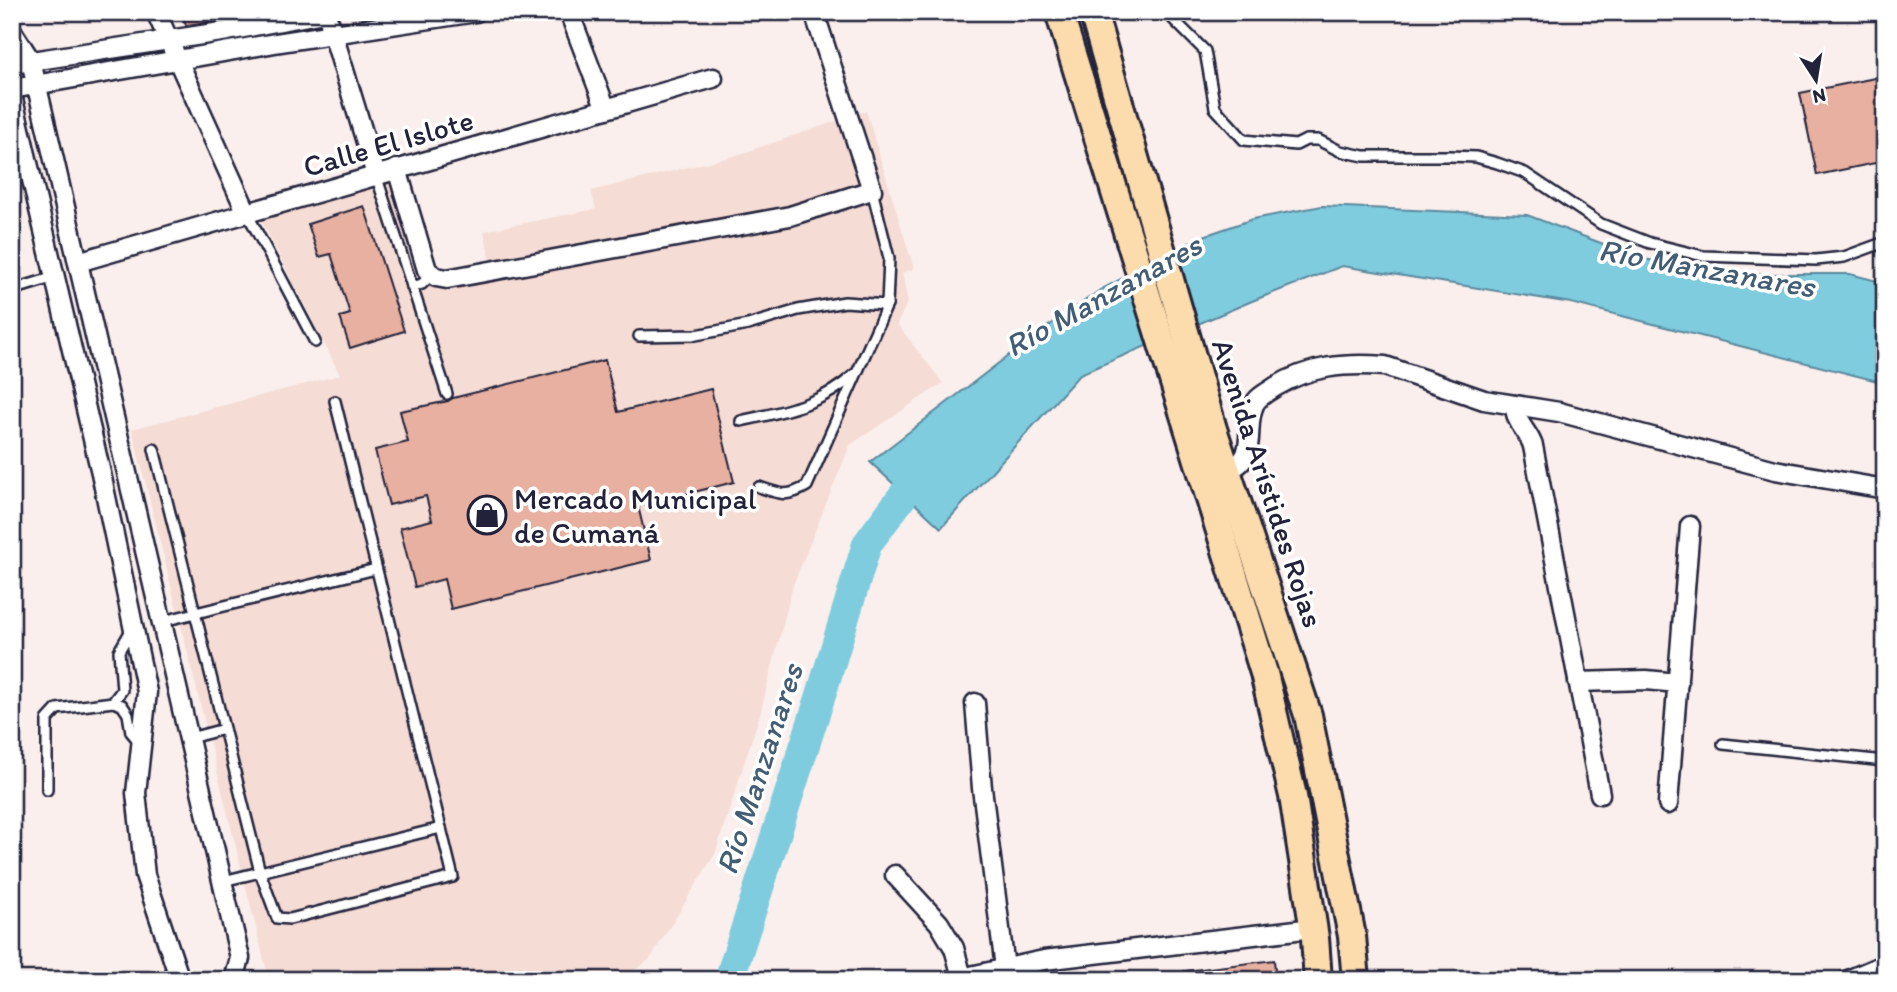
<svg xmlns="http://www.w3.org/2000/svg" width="1897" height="992" viewBox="0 0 1897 992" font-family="Itim,sans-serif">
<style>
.built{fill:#f5dcd5}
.water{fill:#7fccde;stroke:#5a889d;stroke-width:2}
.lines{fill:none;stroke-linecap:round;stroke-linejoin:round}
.river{stroke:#7fccde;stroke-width:30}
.building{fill:#e8b0a0;stroke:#22223b;stroke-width:2}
.lane-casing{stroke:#22223b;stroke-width:14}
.street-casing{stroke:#22223b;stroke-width:23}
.primary-casing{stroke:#22223b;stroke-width:32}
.lane{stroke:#fff;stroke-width:9}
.street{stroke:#fff;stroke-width:18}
.primary{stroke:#fcdcac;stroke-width:26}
.labels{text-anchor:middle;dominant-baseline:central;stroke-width:7;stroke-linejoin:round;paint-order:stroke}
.street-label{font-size:30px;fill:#22223b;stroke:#fff}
.poi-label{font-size:30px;fill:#22223b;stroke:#fff;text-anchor:start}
.water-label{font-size:32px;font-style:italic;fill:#435e74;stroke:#fff}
</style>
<rect width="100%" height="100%" fill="#faefec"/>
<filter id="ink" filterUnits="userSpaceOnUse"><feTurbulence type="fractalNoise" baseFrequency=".0143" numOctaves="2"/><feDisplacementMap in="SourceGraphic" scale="14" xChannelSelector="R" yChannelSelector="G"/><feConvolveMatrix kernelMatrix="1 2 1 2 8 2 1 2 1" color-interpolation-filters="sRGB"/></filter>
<g filter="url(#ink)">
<!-- built -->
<polygon class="built" points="866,111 914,269 902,273 908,301 897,324 943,383 850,445 793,585 760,714 715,854 650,959 621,980 269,980 132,429 340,375 258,214 391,175 432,284 440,287 494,278 484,231 596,209 591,191 734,156"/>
<!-- water -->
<polygon class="water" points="1322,206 1527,215 1643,259 1743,274 1850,274 1885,283 1885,383 1571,303 1342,266 1252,301 1080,374 941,528 870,462 1030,339 1100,290 1198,238 1253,219"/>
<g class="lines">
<!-- river -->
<polyline class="river" points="729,980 821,695 867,544 928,462"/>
</g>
<!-- building -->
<g class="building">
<polygon points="181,12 231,12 231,19 186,25"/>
<polygon points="1885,76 1885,161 1817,175 1800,93"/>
<polygon points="364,206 404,331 350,348 340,317 350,314 331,254 319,257 308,224"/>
<polygon points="605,360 618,412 711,389 734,482 638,506 651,560 451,609 444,579 415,587 400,528 432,520 426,496 389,505 375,450 408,442 400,411 448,401 453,398"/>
<polygon points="1274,960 1276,980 1185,980 1184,971"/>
</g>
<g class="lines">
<defs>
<g id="lane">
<polyline points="1171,12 1172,18 1205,51 1215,108 1244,140 1296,145 1306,140 1318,140 1340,151 1364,156 1450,156 1476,157 1497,163 1525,173 1601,224 1650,243 1703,256 1816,260 1844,257 1885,242"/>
<polyline points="376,175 447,394"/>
<polyline points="247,213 315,342"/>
<polyline points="412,287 422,284 432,274"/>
<polyline points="12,290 55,277"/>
<polyline points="639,336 696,335 748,325 798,310 845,302 887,305"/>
<path d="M741,421C785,411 821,405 855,374"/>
<polyline points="154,449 260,872 277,918 290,919 453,877 441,828"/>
<path d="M759,487C780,494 787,498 807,486L887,305L889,258L872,190"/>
<polyline points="163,621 376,569"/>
<polyline points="113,702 122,690 119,651 133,627"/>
<polyline points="190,738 224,729"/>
<polyline points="1723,744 1885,761"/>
<polyline points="47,790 47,720 57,709 113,702 122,705 128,714 131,732 140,743"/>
<polyline points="223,881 441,828 335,401"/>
</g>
<g id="street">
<polyline points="156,12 247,213"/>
<polyline points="569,12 606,109"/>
<polyline points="330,24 376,175"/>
<polyline points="12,31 31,61 240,958 234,980"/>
<polyline points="12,64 228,31 329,12"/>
<polyline points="12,89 275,43 476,12"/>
<polyline points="12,95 101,473 147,692 136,793 145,875 180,980"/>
<polyline points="397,169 427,270 436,277 447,279 790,216 872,190 814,12"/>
<polyline points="78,262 713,78"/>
<path d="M1515,405C1515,424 1528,430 1533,446L1600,794"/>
<path d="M1227,471C1260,458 1243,429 1254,405C1257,397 1268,392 1275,387C1309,366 1345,363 1385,366L1484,400L1559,412L1775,470L1885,489"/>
<polyline points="1578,682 1646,680 1678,683"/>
<polyline points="975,703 982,788 1005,968"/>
<polyline points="1668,804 1690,526"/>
<polyline points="895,875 939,923 954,948 962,977"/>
<polyline points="952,980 1044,960 1313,928"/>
<polyline points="1848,980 1885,964"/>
</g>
<g id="primary">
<polyline points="1059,12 1264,673 1293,796 1315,938 1318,980"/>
<polyline points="1093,12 1213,429 1308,715 1352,936 1356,980"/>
</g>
</defs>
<!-- lane casing -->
<use href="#lane" class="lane-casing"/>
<!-- street casing -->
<use href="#street" class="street-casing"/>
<!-- primary casing -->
<use href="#primary" class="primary-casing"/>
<!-- lane -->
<use href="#lane" class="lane"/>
<!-- street -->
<use href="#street" class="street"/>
<!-- primary -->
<use href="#primary" class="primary"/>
</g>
</g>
<!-- icons -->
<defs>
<symbol id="shop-ring" viewBox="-11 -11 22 22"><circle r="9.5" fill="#fff" stroke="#22223b" stroke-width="1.5"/><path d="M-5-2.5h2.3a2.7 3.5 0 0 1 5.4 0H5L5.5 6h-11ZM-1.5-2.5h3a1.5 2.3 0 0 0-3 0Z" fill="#22223b"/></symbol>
</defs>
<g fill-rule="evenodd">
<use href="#shop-ring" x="465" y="493" width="44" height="44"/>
</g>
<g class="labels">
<!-- street labels -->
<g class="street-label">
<text transform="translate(388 143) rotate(-16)">Calle El Islote</text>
<text transform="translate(1268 483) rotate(72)">Avenida Arístides Rojas</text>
</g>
<!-- poi labels -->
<g class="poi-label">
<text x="514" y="498">Mercado Municipal<tspan x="514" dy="34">de Cumaná</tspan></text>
</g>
<!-- water labels -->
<g class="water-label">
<text transform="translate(1707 268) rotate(10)">Río Manzanares</text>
<text transform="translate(1103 295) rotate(-29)">Río Manzanares</text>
<text transform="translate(759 769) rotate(-72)">Río Manzanares</text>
</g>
</g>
<!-- margin -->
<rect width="1897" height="992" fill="none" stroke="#fff" stroke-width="42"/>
<rect x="21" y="21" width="1855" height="950" fill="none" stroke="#22223b" stroke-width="2.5" filter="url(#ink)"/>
<!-- north arrow -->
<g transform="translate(1816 80) rotate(168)" stroke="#ffffff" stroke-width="5" paint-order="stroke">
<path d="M0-5L12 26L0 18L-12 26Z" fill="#22223b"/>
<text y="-10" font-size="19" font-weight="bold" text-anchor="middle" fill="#22223b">N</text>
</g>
</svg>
